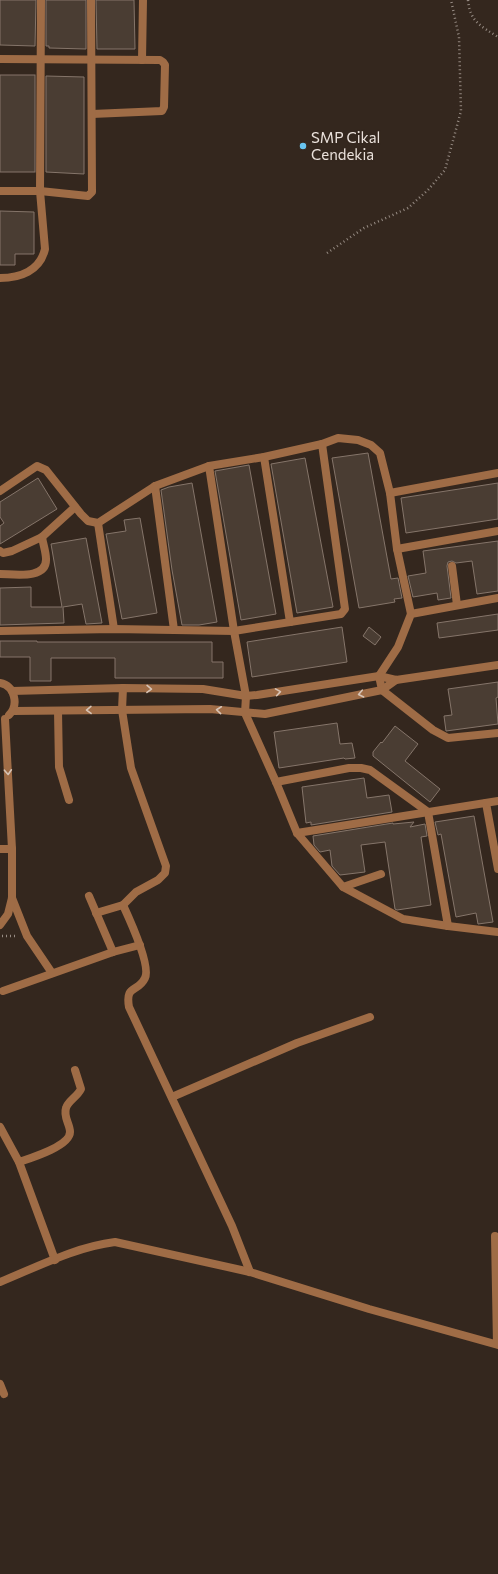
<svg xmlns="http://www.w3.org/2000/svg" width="498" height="1574" viewBox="0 0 498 1574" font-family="Commissioner,sans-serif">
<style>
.building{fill:#4a3d33;stroke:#85756a}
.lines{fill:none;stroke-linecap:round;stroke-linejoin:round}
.path{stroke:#968b83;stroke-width:2.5;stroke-dasharray:1 3;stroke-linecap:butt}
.street{stroke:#9f6c46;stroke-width:8}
.oneway{stroke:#d7c4b6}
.poi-dot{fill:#68c4f0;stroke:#34271e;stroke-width:1.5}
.labels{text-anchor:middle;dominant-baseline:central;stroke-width:3;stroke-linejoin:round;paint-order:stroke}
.poi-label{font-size:15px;fill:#eae1db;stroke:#34271e;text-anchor:start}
</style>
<rect width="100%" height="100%" fill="#34271e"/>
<!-- building -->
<g class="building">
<polygon points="0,0 36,0 35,46 0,45"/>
<polygon points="46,0 86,0 86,49 49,48 49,46 46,46"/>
<polygon points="96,0 134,0 135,49 97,49"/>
<rect x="0" y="75" width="35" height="97"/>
<polygon points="46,76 84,77 84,174 46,172"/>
<polygon points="0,211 34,212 34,254 15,254 15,265 0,265"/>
<polygon points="368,453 391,579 398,578 402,598 394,599 395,602 359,608 332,458"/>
<polygon points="305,458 333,607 297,613 271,464"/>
<polygon points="249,465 276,614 241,620 215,471"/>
<polygon points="38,478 57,509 0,544 0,526 4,523 0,517 0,502"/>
<polygon points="192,483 217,622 199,625 182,625 172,570 161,490 169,487"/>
<polygon points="498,483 498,519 406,533 401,498"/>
<polygon points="140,518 157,613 122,619 106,534 126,531 124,520"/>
<polygon points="86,538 102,623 86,624 82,604 63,607 64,623 0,625 0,588 31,587 31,607 62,607 51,544"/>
<polygon points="498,541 498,591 477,594 472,561 456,563 452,561 448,562 447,566 451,598 438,600 437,593 413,597 408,576 426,573 423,551"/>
<polygon points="498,614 498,630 439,638 437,623"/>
<polygon points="342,627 347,662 252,677 247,642"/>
<polygon points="369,627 381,637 375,645 363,636"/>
<polygon points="0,641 37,641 37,642 212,642 212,662 223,662 223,678 115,678 115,658 51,658 51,681 30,681 30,657 0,657"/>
<polygon points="498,682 498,697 496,698 498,724 446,731 444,716 452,715 448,689"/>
<polygon points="337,723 340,744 352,743 355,758 345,759 344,758 279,768 274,732"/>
<polygon points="395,726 418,744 405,761 440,789 430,802 373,756 373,752 381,742 382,743"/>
<polygon points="364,778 367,798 389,795 392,812 311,825 311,822 306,823 302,787"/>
<polygon points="474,816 493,922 478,924 476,913 456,917 441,834 438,835 435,822"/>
<polygon points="414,822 410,827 425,824 427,836 421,837 431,905 397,910 395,909 385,842 361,845 365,872 340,875 332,866 330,850 320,852 314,845 313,836 393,823 393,824"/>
</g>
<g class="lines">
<!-- path -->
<g class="path">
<path d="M468,0C470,22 481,26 498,37"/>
<polyline points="327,253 364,228 408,208 428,190 445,170 461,111 459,37 451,0"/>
<polyline points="2,936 17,936"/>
</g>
<!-- street -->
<g class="street">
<polyline points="0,59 160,60 163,62 165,65 164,107 162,111 92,114"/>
<polyline points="142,60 143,0"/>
<polyline points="0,191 40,191 88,196 92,192 91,0"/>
<path d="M0,278C20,278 40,271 45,249L40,191L41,0"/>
<polyline points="264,457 290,622"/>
<polyline points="209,466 234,631 246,696 245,713 276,782 297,833 343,887 403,919 448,926 498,932"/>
<polyline points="155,486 174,630"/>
<polyline points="0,491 37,466 46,470 81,514 88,521 98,523 155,486 209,466 264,457 322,444 338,438 358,440 371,445 380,453 390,493 397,549 411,614"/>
<polyline points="390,493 498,473"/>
<polyline points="98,523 114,629"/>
<polyline points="397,549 498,531"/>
<polyline points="0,551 3,553 12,551 42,537 75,507"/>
<polyline points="452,566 457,605"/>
<path d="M0,574C13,574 47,580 46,559C46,552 43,544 42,537"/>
<polyline points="498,598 411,614 398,647 379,676 382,690 433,730 448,738 498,733"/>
<polyline points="0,631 114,629 234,631 341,614 345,609 322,444"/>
<path d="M0,683C15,686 19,705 9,715"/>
<polyline points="12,691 123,688 203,689 246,696 257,695 379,676 396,680 498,665"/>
<polyline points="13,711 210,709 265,714 382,690 396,680"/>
<polyline points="58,711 59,767 69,800"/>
<polyline points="276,782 349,768 361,768 370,770 428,812 448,926"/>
<polyline points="486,803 498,869"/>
<polyline points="297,833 498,801"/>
<polyline points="0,849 12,849"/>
<polyline points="343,887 381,874"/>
<polyline points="89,896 113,952"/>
<polyline points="12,898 27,936 52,973"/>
<path d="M123,905C129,918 151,966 145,978C138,993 125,984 129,1007L232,1226L250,1272"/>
<polyline points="96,913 123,905 136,892 158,880 165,873 166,866 131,768 122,710 123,688"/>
<polyline points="0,925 8,914 12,898 12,849 5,719"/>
<polyline points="3,991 113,952 140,945"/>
<polyline points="172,1097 297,1043 370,1017"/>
<polyline points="0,1127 19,1162 55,1260"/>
<path d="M19,1162C31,1158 70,1146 70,1132C70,1124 63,1117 66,1108C68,1101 77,1097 81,1089L75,1070"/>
<polyline points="495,1236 497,1344"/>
<path d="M0,1282C37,1267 75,1247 115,1242L250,1272L369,1309L498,1345"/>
<polyline points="0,1384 4,1394"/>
</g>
</g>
<!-- one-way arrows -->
<defs><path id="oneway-chevron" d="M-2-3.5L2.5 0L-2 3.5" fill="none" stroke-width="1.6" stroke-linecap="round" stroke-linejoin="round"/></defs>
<g class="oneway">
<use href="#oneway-chevron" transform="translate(149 689) rotate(1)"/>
<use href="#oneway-chevron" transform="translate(278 692) rotate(-9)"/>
<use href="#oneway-chevron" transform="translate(361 694) rotate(168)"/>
<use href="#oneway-chevron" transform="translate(89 710) rotate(179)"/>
<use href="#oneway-chevron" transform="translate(219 710) rotate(-174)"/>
<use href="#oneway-chevron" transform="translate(8 772) rotate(87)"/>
</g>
<!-- markers -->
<circle class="poi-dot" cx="303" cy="146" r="4"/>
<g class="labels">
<!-- poi labels -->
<g class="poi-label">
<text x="311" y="137">SMP Cikal<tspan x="311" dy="17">Cendekia</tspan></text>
</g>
</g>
</svg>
